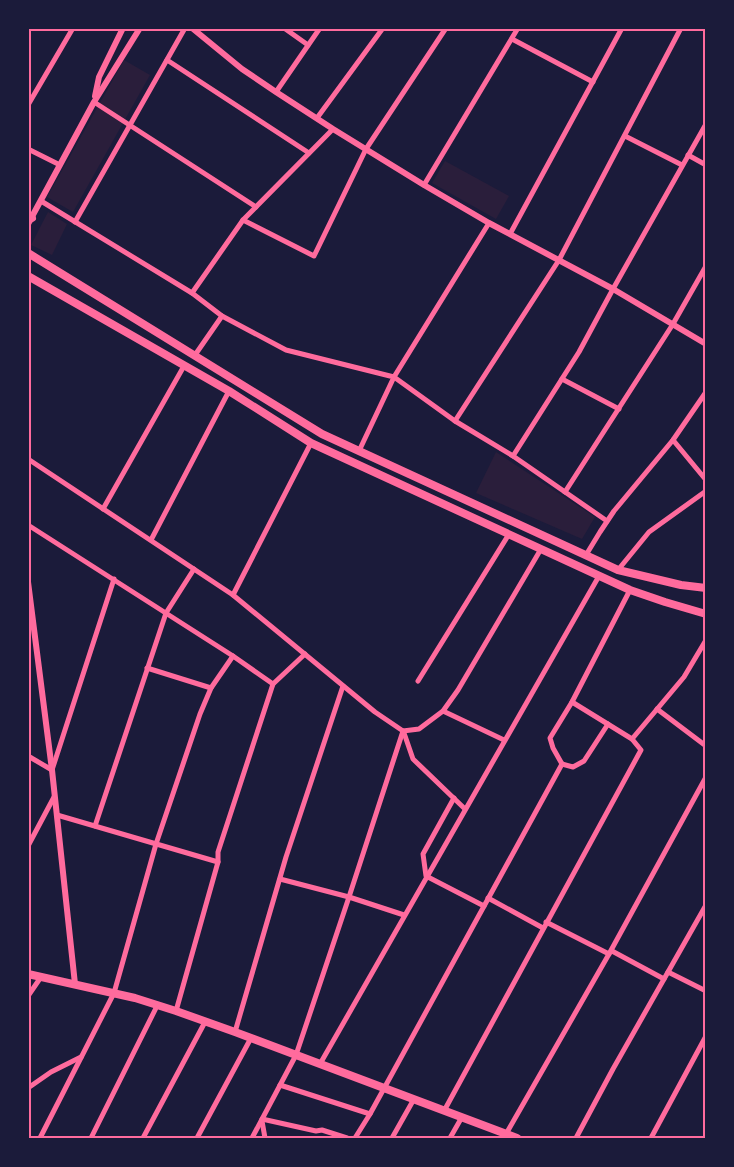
<svg xmlns="http://www.w3.org/2000/svg" width="734" height="1167" viewBox="0 0 734 1167" font-family="Overpass,sans-serif">
<style>
.green{fill:#2a1e3b}
.lines{fill:none;stroke-linecap:round;stroke-linejoin:round}
.minor{stroke:#ff6b9d;stroke-width:5}
.tertiary{stroke:#ff6b9d;stroke-width:6}
.secondary{stroke:#ff6b9d;stroke-width:8}
.primary{stroke:#ff6b9d;stroke-width:8}
.neatline{fill:none;stroke:#ff6b9d;stroke-width:2}
</style>
<rect width="100%" height="100%" fill="#1b1b3a"/>
<!-- green -->
<g class="green">
<polygon points="124,60 150,75 73,212 47,197"/>
<polygon points="445,161 509,196 496,219 432,183"/>
<polygon points="48,212 67,224 52,255 31,245"/>
<polygon points="496,452 595,517 582,539 476,493"/>
</g>
<g class="lines">
<!-- minor -->
<g class="minor">
<polyline points="284,28 308,45"/>
<polyline points="512,39 593,82"/>
<polyline points="167,60 309,153"/>
<polyline points="276,92 320,28"/>
<polyline points="94,102 256,207"/>
<polyline points="28,105 73,28"/>
<polyline points="317,118 383,28"/>
<polyline points="625,136 682,165"/>
<polyline points="28,149 60,165"/>
<polyline points="688,155 706,165"/>
<polyline points="424,185 518,28"/>
<polyline points="41,201 192,293 222,316 286,350 394,377 359,451"/>
<polyline points="243,220 314,256 366,149 446,28"/>
<polyline points="75,222 185,28"/>
<polyline points="489,223 394,377 455,421 513,456 607,521"/>
<polyline points="510,234 622,28"/>
<polyline points="192,293 243,220 333,129"/>
<polyline points="195,355 222,316"/>
<polyline points="562,379 619,409"/>
<polyline points="455,421 559,260 681,28"/>
<polyline points="673,440 706,480"/>
<polyline points="513,456 579,352 613,289 706,124"/>
<polyline points="28,459 233,595 375,712 403,731 419,729 443,711 458,690 541,549"/>
<polyline points="565,492 673,324 706,266"/>
<polyline points="103,509 184,366"/>
<polyline points="28,525 233,656 273,684"/>
<polyline points="151,540 229,391"/>
<polyline points="586,555 600,532 614,511 673,440 706,392"/>
<polyline points="618,570 649,532 706,491"/>
<polyline points="233,595 311,443"/>
<polyline points="147,668 211,688"/>
<polyline points="418,681 509,534"/>
<polyline points="657,709 706,746"/>
<polyline points="443,711 504,740"/>
<polyline points="404,733 413,759 465,809"/>
<polyline points="632,739 684,677 706,640"/>
<polyline points="28,756 52,770 114,579"/>
<polyline points="562,764 553,748 550,738 572,702 630,590"/>
<polyline points="562,764 573,767 584,761 608,724"/>
<polyline points="454,798 423,854 426,876 484,906"/>
<polyline points="57,815 218,862"/>
<polyline points="95,826 166,613 194,569"/>
<polyline points="28,846 54,797"/>
<polyline points="280,879 349,897 404,915"/>
<polyline points="488,898 543,928"/>
<polyline points="546,922 609,954"/>
<polyline points="612,951 664,979"/>
<polyline points="668,972 706,991"/>
<polyline points="28,996 41,977"/>
<polyline points="176,1011 218,862 218,852 273,684 305,654"/>
<polyline points="235,1032 286,857 343,686"/>
<polyline points="320,1064 599,576"/>
<polyline points="280,1085 370,1114"/>
<polyline points="28,1088 51,1072 81,1057"/>
<polyline points="444,1111 641,750 632,739 572,702"/>
<polyline points="262,1119 316,1131 322,1130 347,1138"/>
<polyline points="262,1121 265,1138"/>
<polyline points="506,1134 609,954 706,777"/>
<polyline points="40,1138 114,993 156,844 200,714 211,688 233,656"/>
<polyline points="91,1138 157,1006"/>
<polyline points="143,1138 205,1022"/>
<polyline points="197,1138 251,1038"/>
<polyline points="252,1138 296,1055 349,897 403,731"/>
<polyline points="355,1138 370,1114 562,764"/>
<polyline points="392,1138 414,1099"/>
<polyline points="450,1138 462,1117"/>
<polyline points="576,1138 613,1069 706,905"/>
<polyline points="651,1138 706,1036"/>
</g>
<!-- tertiary -->
<g class="tertiary">
<polyline points="192,28 242,69 276,92 333,129 424,185 489,223 613,289 706,344"/>
<polyline points="95,96 99,77 123,28"/>
<polyline points="28,224 94,102 140,28"/>
<polyline points="28,582 52,770 75,984"/>
</g>
<!-- secondary -->
<polyline class="secondary" points="28,974 135,998 176,1011 235,1032 517,1138"/>
<!-- primary -->
<g class="primary">
<polyline points="28,220 32,218"/>
<polyline points="28,253 322,434 618,570 681,585 706,588"/>
<polyline points="28,276 229,391 311,443 630,590 665,602 706,614"/>
</g>
</g>
<!-- border -->
<rect width="734" height="1167" fill="none" stroke="#1b1b3a" stroke-width="60"/>
<rect x="30" y="30" width="674" height="1107" class="neatline"/>
</svg>
